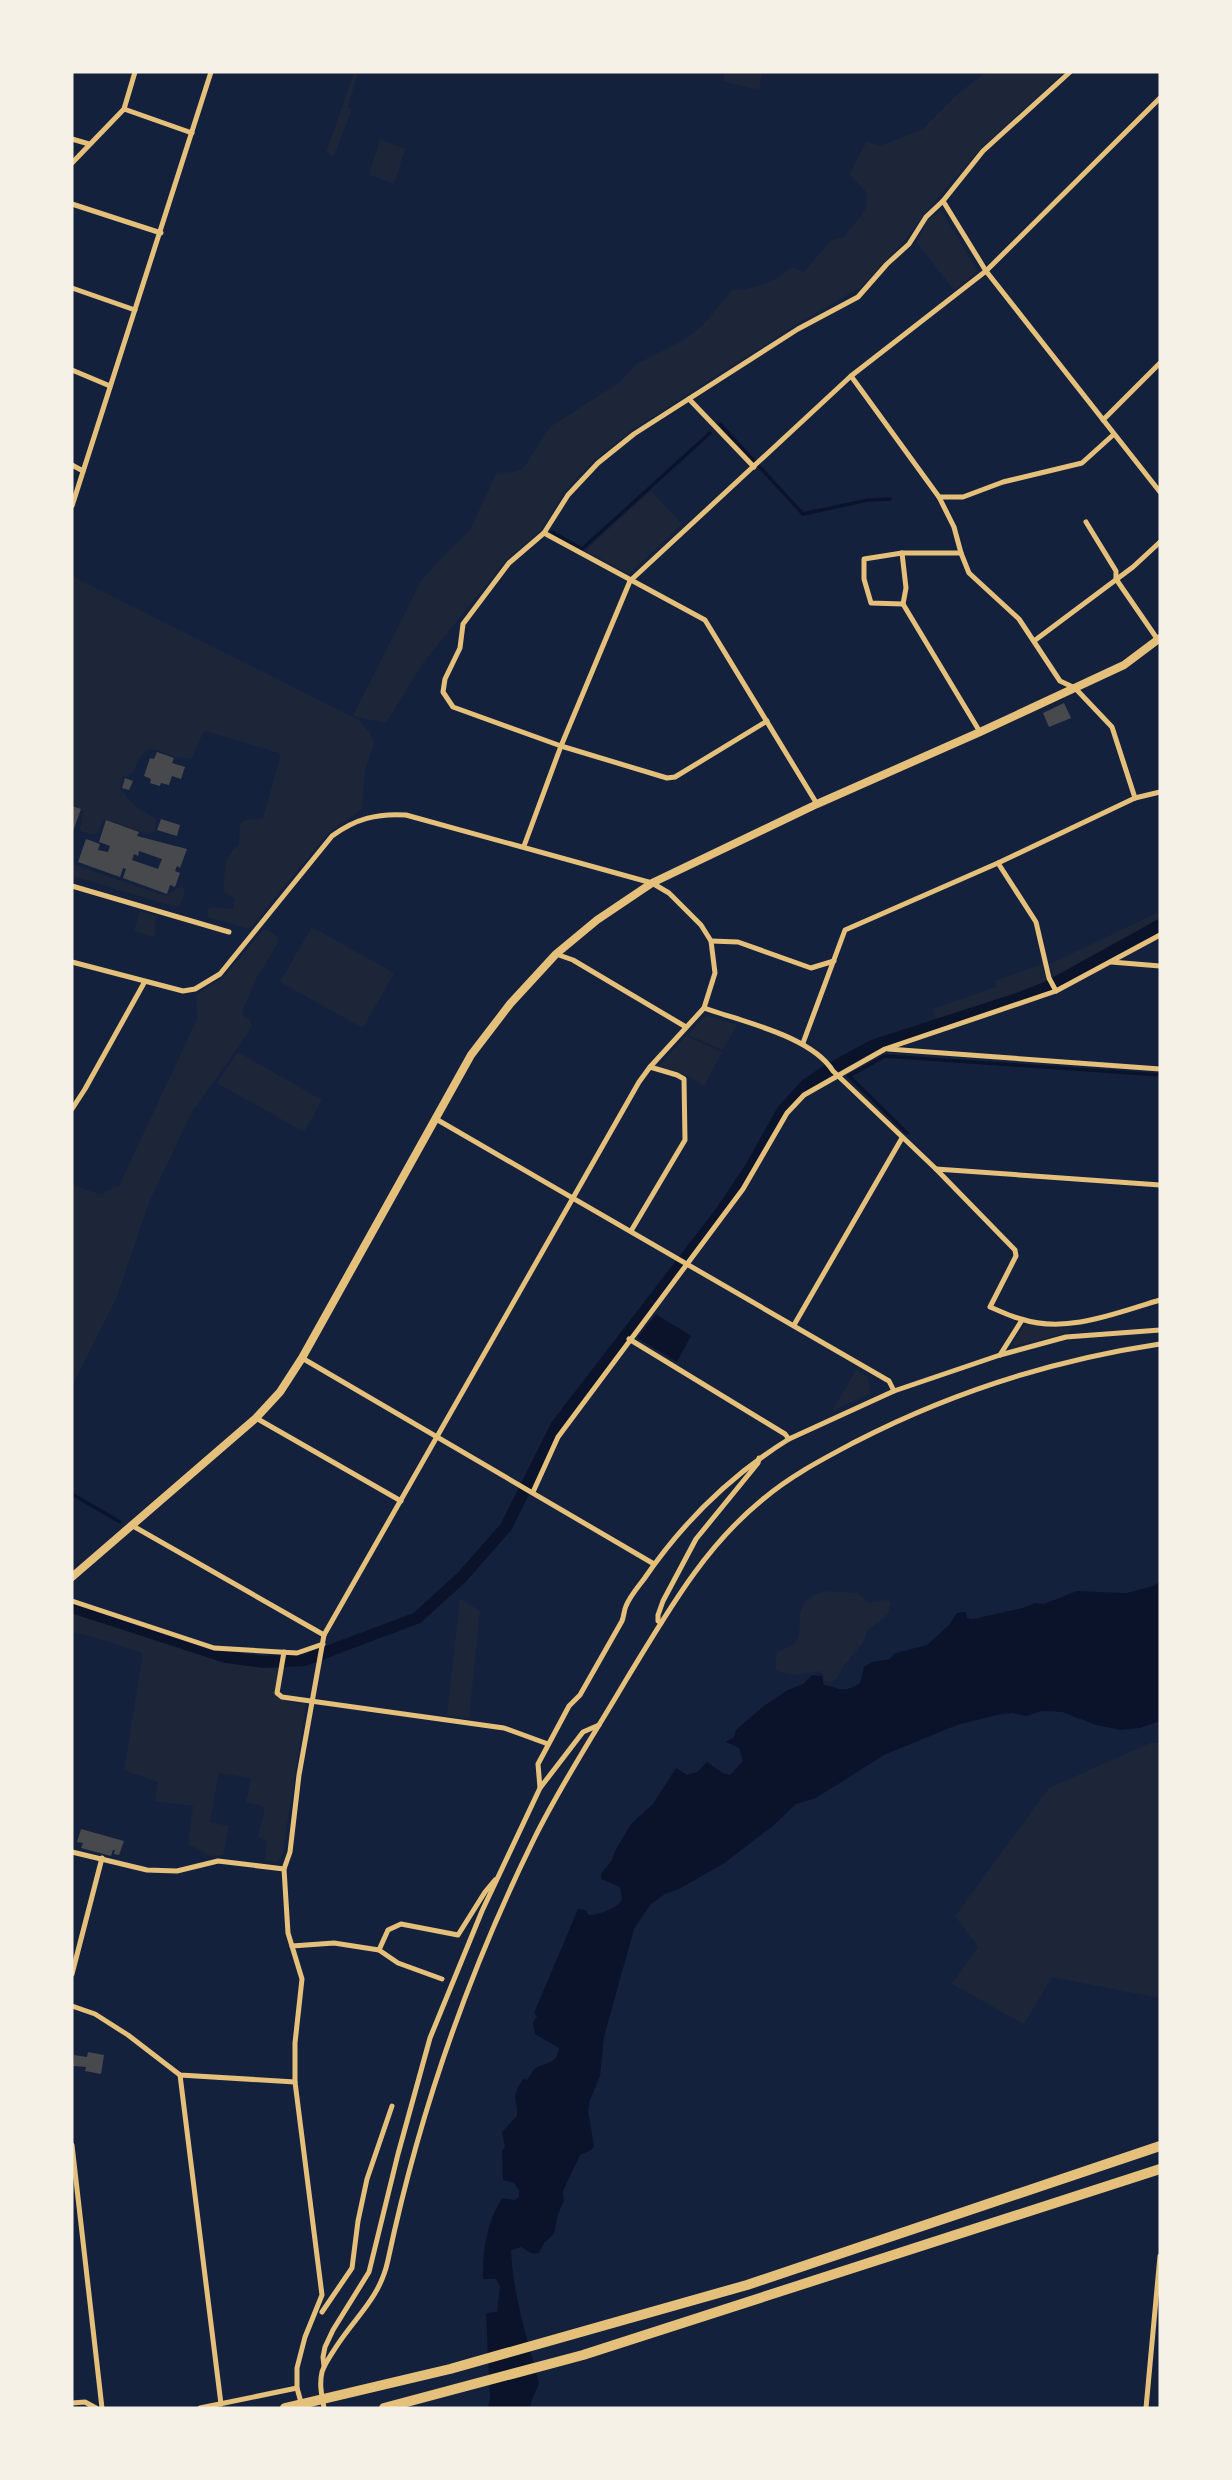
<svg xmlns="http://www.w3.org/2000/svg" width="1232" height="2480" viewBox="0 0 1232 2480" font-family="'Times New Roman',serif">
<style>
.green{fill:#1d2539}
.water{fill:#0b132b}
.lines{fill:none;stroke-linecap:round;stroke-linejoin:round}
.stream{stroke:#0b132b;stroke-width:3.5}
.canal{stroke:#0b132b;stroke-width:12}
.building{fill:#48494c;fill-rule:evenodd}
.minor{stroke:#e5c07b;stroke-width:5}
.secondary{stroke:#e5c07b;stroke-width:8}
.motorway{stroke:#e5c07b;stroke-width:10}
</style>
<rect width="100%" height="100%" fill="#14213d"/>
<!-- green -->
<g class="green">
<polygon points="354,72 358,72 348,107 352,109 334,156 326,153"/>
<polygon points="725,72 762,72 759,90 723,81"/>
<path d="M987,72H1064L980,149L923,215L906,239L861,287L797,324L632,430L594,460L565,491L541,530L507,559L423,663L386,723L353,716L421,581L443,556L470,530L497,472C508,473 516,473 525,466L550,427L620,382L635,365L687,338L705,323L732,290C754,290 776,281 793,267L804,272L831,240L844,237L866,209L867,193L849,174L867,141L879,146L923,129L961,91Z"/>
<polygon points="380,139 405,149 394,184 369,175"/>
<polygon points="941,211 978,271 954,290 917,243 927,220"/>
<polygon points="651,491 682,524 629,574 588,552 587,549"/>
<path d="M72,576L359,720L372,736L374,744L365,770L362,809L329,832L251,927L246,928L208,917V909L211,907L233,909L235,898L226,894L224,891C225,870 222,859 239,845C241,819 235,821 263,818L280,757L279,753L206,731L203,733L192,758C162,763 149,727 133,773L123,777L120,789L135,806L156,819L155,832L148,834L106,819L103,820L98,833L93,835L81,831L80,828L83,810L72,805Z"/>
<polygon points="72,864 166,896 179,887 183,887 185,892 180,905 176,907 72,876"/>
<polygon points="140,911 156,916 154,937 134,931"/>
<polygon points="1160,911 1160,919 1054,978 1050,964"/>
<polygon points="312,927 394,973 363,1028 280,982"/>
<polygon points="263,930 269,930 278,938 277,945 257,977 242,1011 243,1016 251,1022 252,1027 192,1112 150,1200 116,1299 72,1386 72,1185 99,1194 119,1186 198,1017 196,997 197,994 223,978"/>
<polygon points="1042,964 1047,981 1015,994 936,1019 932,1009 996,987 995,981"/>
<polygon points="708,1016 737,1025 723,1050 688,1035 704,1017"/>
<polygon points="686,1036 722,1052 704,1086 688,1076 659,1066"/>
<polygon points="238,1052 322,1100 304,1132 217,1083"/>
<polygon points="1028,1324 1056,1328 1072,1327 1070,1332 1015,1346 1013,1343 1024,1326"/>
<polygon points="856,1370 868,1377 870,1394 832,1411"/>
<path d="M828,1591L858,1593L869,1603L888,1600L891,1603L888,1614L867,1631L863,1643L844,1665L838,1678L830,1682L823,1681L824,1676L820,1671C803,1673 791,1679 776,1669C774,1643 785,1654 796,1641C807,1627 786,1599 828,1591Z"/>
<polygon points="460,1598 480,1611 469,1718 447,1715"/>
<path d="M72,1610L225,1660L263,1666L279,1665L275,1694C283,1703 295,1702 306,1704L282,1857L276,1862L265,1860L267,1841L258,1837L265,1807L246,1802L251,1778L219,1773L210,1822L229,1826L223,1855L210,1856L188,1844L193,1806L155,1801L158,1782L124,1770L143,1653L83,1634L72,1633Z"/>
<polygon points="1150,1743 1160,1743 1160,1998 1052,1977 1024,2024 952,1984 978,1947 955,1916 1049,1788"/>
</g>
<!-- water -->
<g class="water">
<polygon points="656,1314 691,1336 677,1362 637,1338"/>
<path d="M1160,1582V1721L1140,1728L1121,1730L1096,1725L1062,1712L1042,1711L1026,1716L1012,1713L1001,1714L957,1725L884,1755L816,1798L796,1804L773,1826L723,1864L679,1889L665,1894L651,1904L634,1929L604,2037L600,2076L590,2100L588,2110L594,2146L591,2150L580,2155L563,2191L564,2201L558,2214L554,2234L544,2243L539,2253C530,2255 529,2251 521,2247L511,2250C513,2296 527,2338 539,2382C537,2392 531,2398 530,2408H488L490,2399L486,2313L497,2312L500,2286L496,2279H483C482,2251 487,2222 502,2198L515,2200L519,2197V2190L514,2183L503,2180L502,2150L505,2147L502,2132L517,2116C518,2101 510,2097 523,2079L527,2080L535,2068C548,2062 557,2064 559,2048L535,2034L533,2022L537,2017L534,2013L578,1909L585,1910L589,1915C600,1914 616,1909 622,1900L620,1887L601,1879V1874L612,1860L615,1851L631,1824L653,1804L676,1768L687,1775L697,1772L707,1762L723,1773L730,1775L743,1761L739,1748L726,1742L734,1737L736,1730L765,1705L788,1690L803,1684L812,1675L822,1676L824,1685C841,1688 842,1694 860,1683L864,1667L872,1662L890,1659L895,1653L927,1645L949,1625L957,1613L966,1612L967,1618L973,1619L1023,1608L1035,1603L1044,1604L1077,1591L1127,1593L1153,1586Z"/>
</g>
<g class="lines">
<!-- stream -->
<g class="stream">
<polyline points="720,424 803,514 868,500 890,499"/>
<polyline points="552,532 582,549 710,433"/>
<polyline points="907,1133 849,1076 885,1056 1160,1075"/>
<polyline points="72,1494 120,1522"/>
</g>
<!-- canal -->
<polyline class="canal" points="72,1607 226,1657 263,1662 305,1660 417,1618 462,1577 506,1527 557,1425 721,1212 751,1167 783,1110 806,1085 825,1072 872,1046 1017,999 1048,987 1160,925"/>
</g>
<!-- building -->
<g class="building">
<polygon points="1064,703 1071,718 1049,727 1043,713"/>
<polygon points="157,752 174,758 172,763 185,767 181,779 172,776 169,785 161,783 160,786 150,783 151,779 144,776 150,758 154,759"/>
<polygon points="125,778 133,781 129,790 122,788"/>
<polygon points="72,806 81,809 72,834"/>
<polygon points="161,819 180,825 177,836 157,830"/>
<path d="M106,820L139,832L137,836L187,849L180,868L177,866L175,871L180,873L175,887L170,885L167,894L123,878L126,869L123,868L120,877L78,862L86,839L100,844L98,850L108,852L110,846L99,842ZM139,851L162,859L158,869L132,860L134,854L138,856Z"/>
<polygon points="81,1829 124,1841 119,1855 114,1854 115,1850 113,1850 111,1856 81,1848 83,1843 77,1842"/>
<polygon points="88,2052 104,2055 101,2074 85,2071 86,2067 73,2066 74,2055 87,2057"/>
</g>
<g class="lines">
<!-- minor -->
<g class="minor">
<polyline points="124,109 192,133"/>
<polyline points="72,139 89,144"/>
<polyline points="72,163 124,109 135,72"/>
<polyline points="943,201 986,271 1160,492"/>
<polyline points="72,204 161,233"/>
<polyline points="72,288 135,310"/>
<polyline points="72,370 110,386"/>
<polyline points="851,376 939,497 954,527 961,553 969,573 1019,619 1060,681 1075,688 1112,727 1135,798"/>
<polyline points="689,399 754,467"/>
<polyline points="1103,420 1160,363"/>
<polyline points="72,465 83,471"/>
<polyline points="939,497 963,497 1003,482 1082,463 1113,435"/>
<polyline points="72,506 211,72"/>
<polyline points="1086,522 1116,571 1116,579 1158,640"/>
<polyline points="544,533 705,620 817,804"/>
<polyline points="902,553 906,588 903,604 980,732"/>
<polyline points="903,604 871,603 864,579 864,559 902,553 961,553"/>
<polyline points="1034,641 1133,567 1160,542"/>
<polyline points="767,721 675,777 667,778 561,746 453,707 443,692 445,679 460,648 463,624 509,563 544,533 568,495 598,463 634,434 798,329 858,297 887,264 909,244 926,217 943,201 983,151 1070,72"/>
<polyline points="524,846 561,746 630,581 851,376 986,271 1160,98"/>
<polyline points="998,863 1036,922 1049,978 1056,991"/>
<polyline points="72,886 229,932"/>
<polyline points="711,941 738,942 811,968 834,961"/>
<polyline points="556,954 573,960 686,1027"/>
<path d="M72,962L183,991L195,989L220,974L332,836C355,819 377,813 406,815L652,883L669,893L701,925L711,941L715,973L704,1008L650,1067L639,1082L324,1635L299,1775L290,1852L284,1869L288,1933L302,1979L295,2043V2082L322,2295L305,2337L297,2368V2388L302,2406"/>
<polyline points="1111,962 1160,966"/>
<path d="M704,1008C743,1022 811,1036 833,1071L936,1169L1015,1250L1016,1256L990,1307C1000,1311 1010,1316 1021,1319C1067,1334 1116,1313 1160,1300"/>
<polyline points="803,1043 845,930 998,863 1135,798 1160,792"/>
<polyline points="888,1049 1160,1069"/>
<polyline points="72,1109 85,1089 144,983"/>
<polyline points="436,1119 889,1381 894,1391 1000,1355 1066,1337 1160,1330"/>
<polyline points="936,1169 1160,1185"/>
<polyline points="631,1231 685,1140 684,1079 677,1075 650,1067"/>
<polyline points="794,1325 902,1138"/>
<polyline points="629,1339 785,1434 789,1439 894,1391"/>
<polyline points="1000,1355 1022,1320"/>
<polyline points="302,1358 654,1564"/>
<polyline points="256,1418 401,1501"/>
<polyline points="533,1492 558,1437 743,1189 787,1113 804,1095 885,1049 1056,991 1160,935"/>
<polyline points="133,1526 324,1635"/>
<polyline points="72,1601 214,1648 297,1653 323,1644"/>
<polyline points="661,1623 658,1621 658,1615 663,1601 696,1539 758,1463 759,1458"/>
<polyline points="284,1652 277,1693 282,1697 504,1728 548,1744"/>
<path d="M540,1788L538,1764L569,1706L580,1695L622,1621C624,1616 624,1610 626,1606C630,1596 638,1587 644,1579C683,1522 731,1475 789,1439"/>
<polyline points="72,1852 147,1870 177,1871 218,1861 284,1869"/>
<polyline points="292,1946 334,1943 379,1950 388,1930 401,1924 458,1935 485,1892 495,1880"/>
<polyline points="379,1950 398,1963 442,1979"/>
<polyline points="72,1974 102,1858"/>
<polyline points="72,2006 95,2014 128,2035 180,2075 295,2082"/>
<polyline points="180,2075 221,2404"/>
<polyline points="72,2145 102,2408"/>
<polyline points="322,2312 352,2268 358,2221 367,2179 392,2106"/>
<polyline points="324,2366 323,2357 325,2347 333,2330 369,2272 398,2154 430,2038 482,1911 540,1788 583,1732 599,1725"/>
<polyline points="72,2403 85,2402 96,2408"/>
<polyline points="200,2408 297,2388"/>
<path d="M324,2408C322,2396 319,2385 322,2372C325,2363 331,2355 336,2347C356,2316 380,2298 388,2260C419,2114 468,1973 534,1839C561,1784 595,1733 626,1680C666,1615 702,1549 762,1500C790,1476 823,1459 855,1442C952,1392 1053,1360 1160,1344"/>
<polyline points="1146,2408 1160,2256"/>
</g>
<!-- secondary -->
<polyline class="secondary" points="72,1577 256,1418 280,1392 302,1358 471,1055 510,1004 556,954 597,920 652,883 817,804 980,732 1124,665 1160,638"/>
<!-- motorway -->
<g class="motorway">
<polyline points="285,2408 450,2369 747,2285 1160,2146"/>
<polyline points="384,2408 583,2355 1160,2169"/>
</g>
</g>
<!-- border -->
<rect width="1232" height="2480" fill="none" stroke="#f6f1e7" stroke-width="147"/>
</svg>
